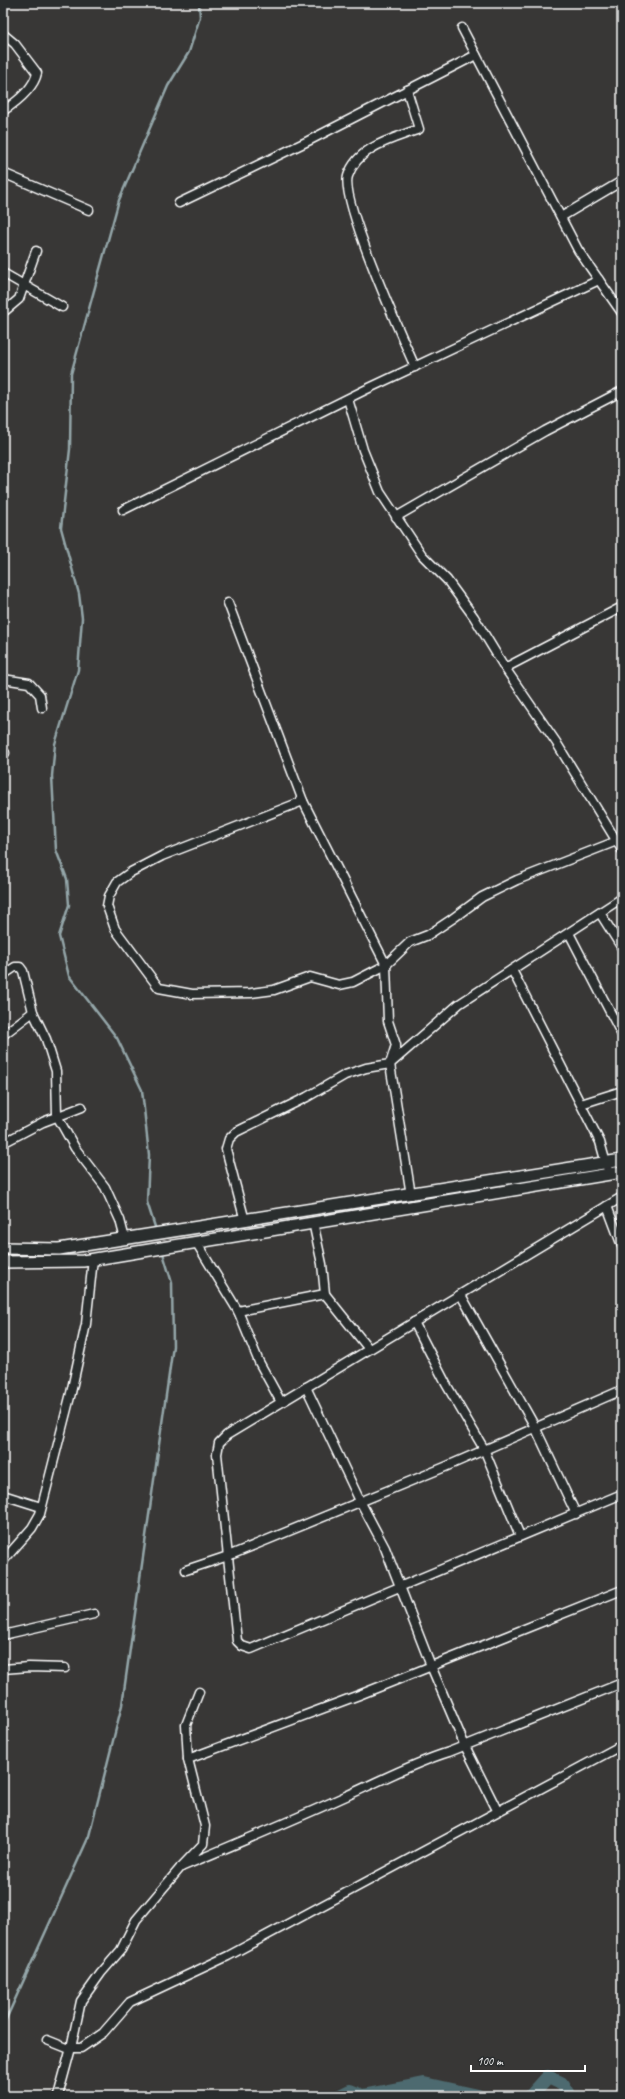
<svg xmlns="http://www.w3.org/2000/svg" width="625" height="2099" viewBox="0 0 625 2099" font-family="Caveat,sans-serif">
<style>
.lines{fill:none;stroke-linecap:round;stroke-linejoin:round}
.stream{stroke:#94a6a9;stroke-width:2.5}
.river{stroke:#4d6b6f;stroke-width:14}
.street-casing{stroke:#fff;stroke-width:11}
.secondary-casing{stroke:#fff;stroke-width:14}
.street{stroke:#2a2d2e;stroke-width:8}
.secondary{stroke:#2a2d2e;stroke-width:11}
</style>
<rect width="100%" height="100%" fill="#383736"/>
<filter id="ink" filterUnits="userSpaceOnUse"><feTurbulence type="fractalNoise" baseFrequency=".025" numOctaves="2"/><feDisplacementMap in="SourceGraphic" scale="8" xChannelSelector="R" yChannelSelector="G"/><feConvolveMatrix kernelMatrix="1 2 1 2 8 2 1 2 1" color-interpolation-filters="sRGB"/></filter>
<g filter="url(#ink)">
<g class="lines">
<!-- stream -->
<g class="stream">
<polyline points="156,1230 147,1202 149,1155 142,1090 117,1038 69,976 59,936 69,905 67,879 56,850 52,776 55,744 78,670 82,618 79,594 61,528 70,449 71,374 119,200 168,86 189,52 200,17 199,3"/>
<polyline points="3,2026 89,1836 122,1705 173,1346 172,1283 162,1250"/>
</g>
<!-- river -->
<g class="river">
<polyline points="340,2096 350,2091 362,2096 424,2084 478,2096"/>
<polyline points="531,2096 548,2077 561,2083 569,2096"/>
</g>
<defs>
<g id="street">
<polyline points="462,28 578,250 622,313"/>
<path d="M3,34L15,44L37,73C34,88 15,103 3,111"/>
<path d="M407,90L419,129C393,139 358,146 348,176C340,200 402,337 415,367"/>
<polyline points="3,173 89,210"/>
<polyline points="179,203 308,141 476,55"/>
<polyline points="561,217 622,181"/>
<polyline points="3,273 62,307"/>
<polyline points="3,309 6,310 19,299 36,251"/>
<polyline points="348,399 363,450 380,492 422,555 447,580 474,617 505,668 556,742 622,850"/>
<polyline points="123,510 365,390 599,280"/>
<polyline points="396,517 545,431 622,391"/>
<polyline points="228,603 303,801 386,965 388,1021 396,1045 390,1064 411,1195"/>
<polyline points="505,668 622,607"/>
<polyline points="3,679 29,683 40,695 42,708"/>
<polyline points="3,755 5,753"/>
<polyline points="303,801 162,856 131,872 117,882 109,896 107,906 115,929 159,988 192,994 251,993 274,990 310,977 339,985 353,982 386,965 410,942 428,935 452,919 482,897 517,880 622,839"/>
<polyline points="600,913 622,948"/>
<polyline points="569,933 622,1035"/>
<polyline points="512,970 600,1142 609,1174"/>
<polyline points="3,975 15,967 20,967 23,971 33,1012 46,1039 56,1071 57,1116 75,1148 105,1187 120,1220 125,1239"/>
<polyline points="3,1035 33,1012"/>
<polyline points="581,1104 622,1091"/>
<polyline points="3,1143 43,1122 82,1107"/>
<polyline points="622,1197 227,1435 219,1443 217,1454 237,1641 242,1646 251,1649 622,1494"/>
<polyline points="607,1206 622,1246"/>
<polyline points="245,1221 226,1149 229,1139 236,1132 307,1097 345,1075 366,1068 390,1064 459,1004 622,898"/>
<polyline points="313,1222 322,1264 325,1294"/>
<polyline points="196,1242 238,1311 259,1362 281,1402"/>
<polyline points="461,1295 535,1427 576,1514"/>
<polyline points="238,1311 325,1294 369,1349"/>
<polyline points="414,1322 446,1384 484,1449 520,1536"/>
<polyline points="306,1387 360,1501 385,1548 431,1666 465,1746 497,1810"/>
<polyline points="3,1495 41,1507"/>
<polyline points="3,1561 32,1528 40,1514 71,1393 86,1324 93,1259"/>
<polyline points="186,1570 228,1556 445,1467 622,1390"/>
<polyline points="3,1635 94,1614"/>
<polyline points="3,1669 29,1667 65,1668"/>
<polyline points="188,1759 359,1695 622,1590"/>
<path d="M181,1867C236,1844 291,1821 346,1796C380,1781 413,1763 449,1752L622,1683"/>
<polyline points="47,2040 67,2048 81,2048 103,2033 130,2002 228,1956 622,1745"/>
<polyline points="58,2096 71,2048 81,2001 101,1973 121,1950 136,1920 181,1867 203,1844 205,1826 188,1759 186,1725 199,1692"/>
</g>
<g id="secondary">
<polyline points="3,1248 59,1249 622,1160"/>
<polyline points="3,1262 83,1261 622,1172"/>
</g>
</defs>
<!-- street casing -->
<use href="#street" class="street-casing"/>
<!-- secondary casing -->
<use href="#secondary" class="secondary-casing"/>
<!-- street -->
<use href="#street" class="street"/>
<!-- secondary -->
<use href="#secondary" class="secondary"/>
</g>
</g>
<!-- margin -->
<rect width="625" height="2099" fill="none" stroke="#2a2d2e" stroke-width="16"/>
<rect x="8" y="8" width="609" height="2083" fill="none" stroke="#fff" stroke-width="1.5" filter="url(#ink)"/>
<!-- scale -->
<path d="M471 2065v6h114v-6" fill="none" stroke="#ffffff" stroke-width="2"/>
<text x="477" y="2065" font-size="12" fill="#ffffff" stroke="#2a2d2e" stroke-width="3" paint-order="stroke">100 m</text>
</svg>
